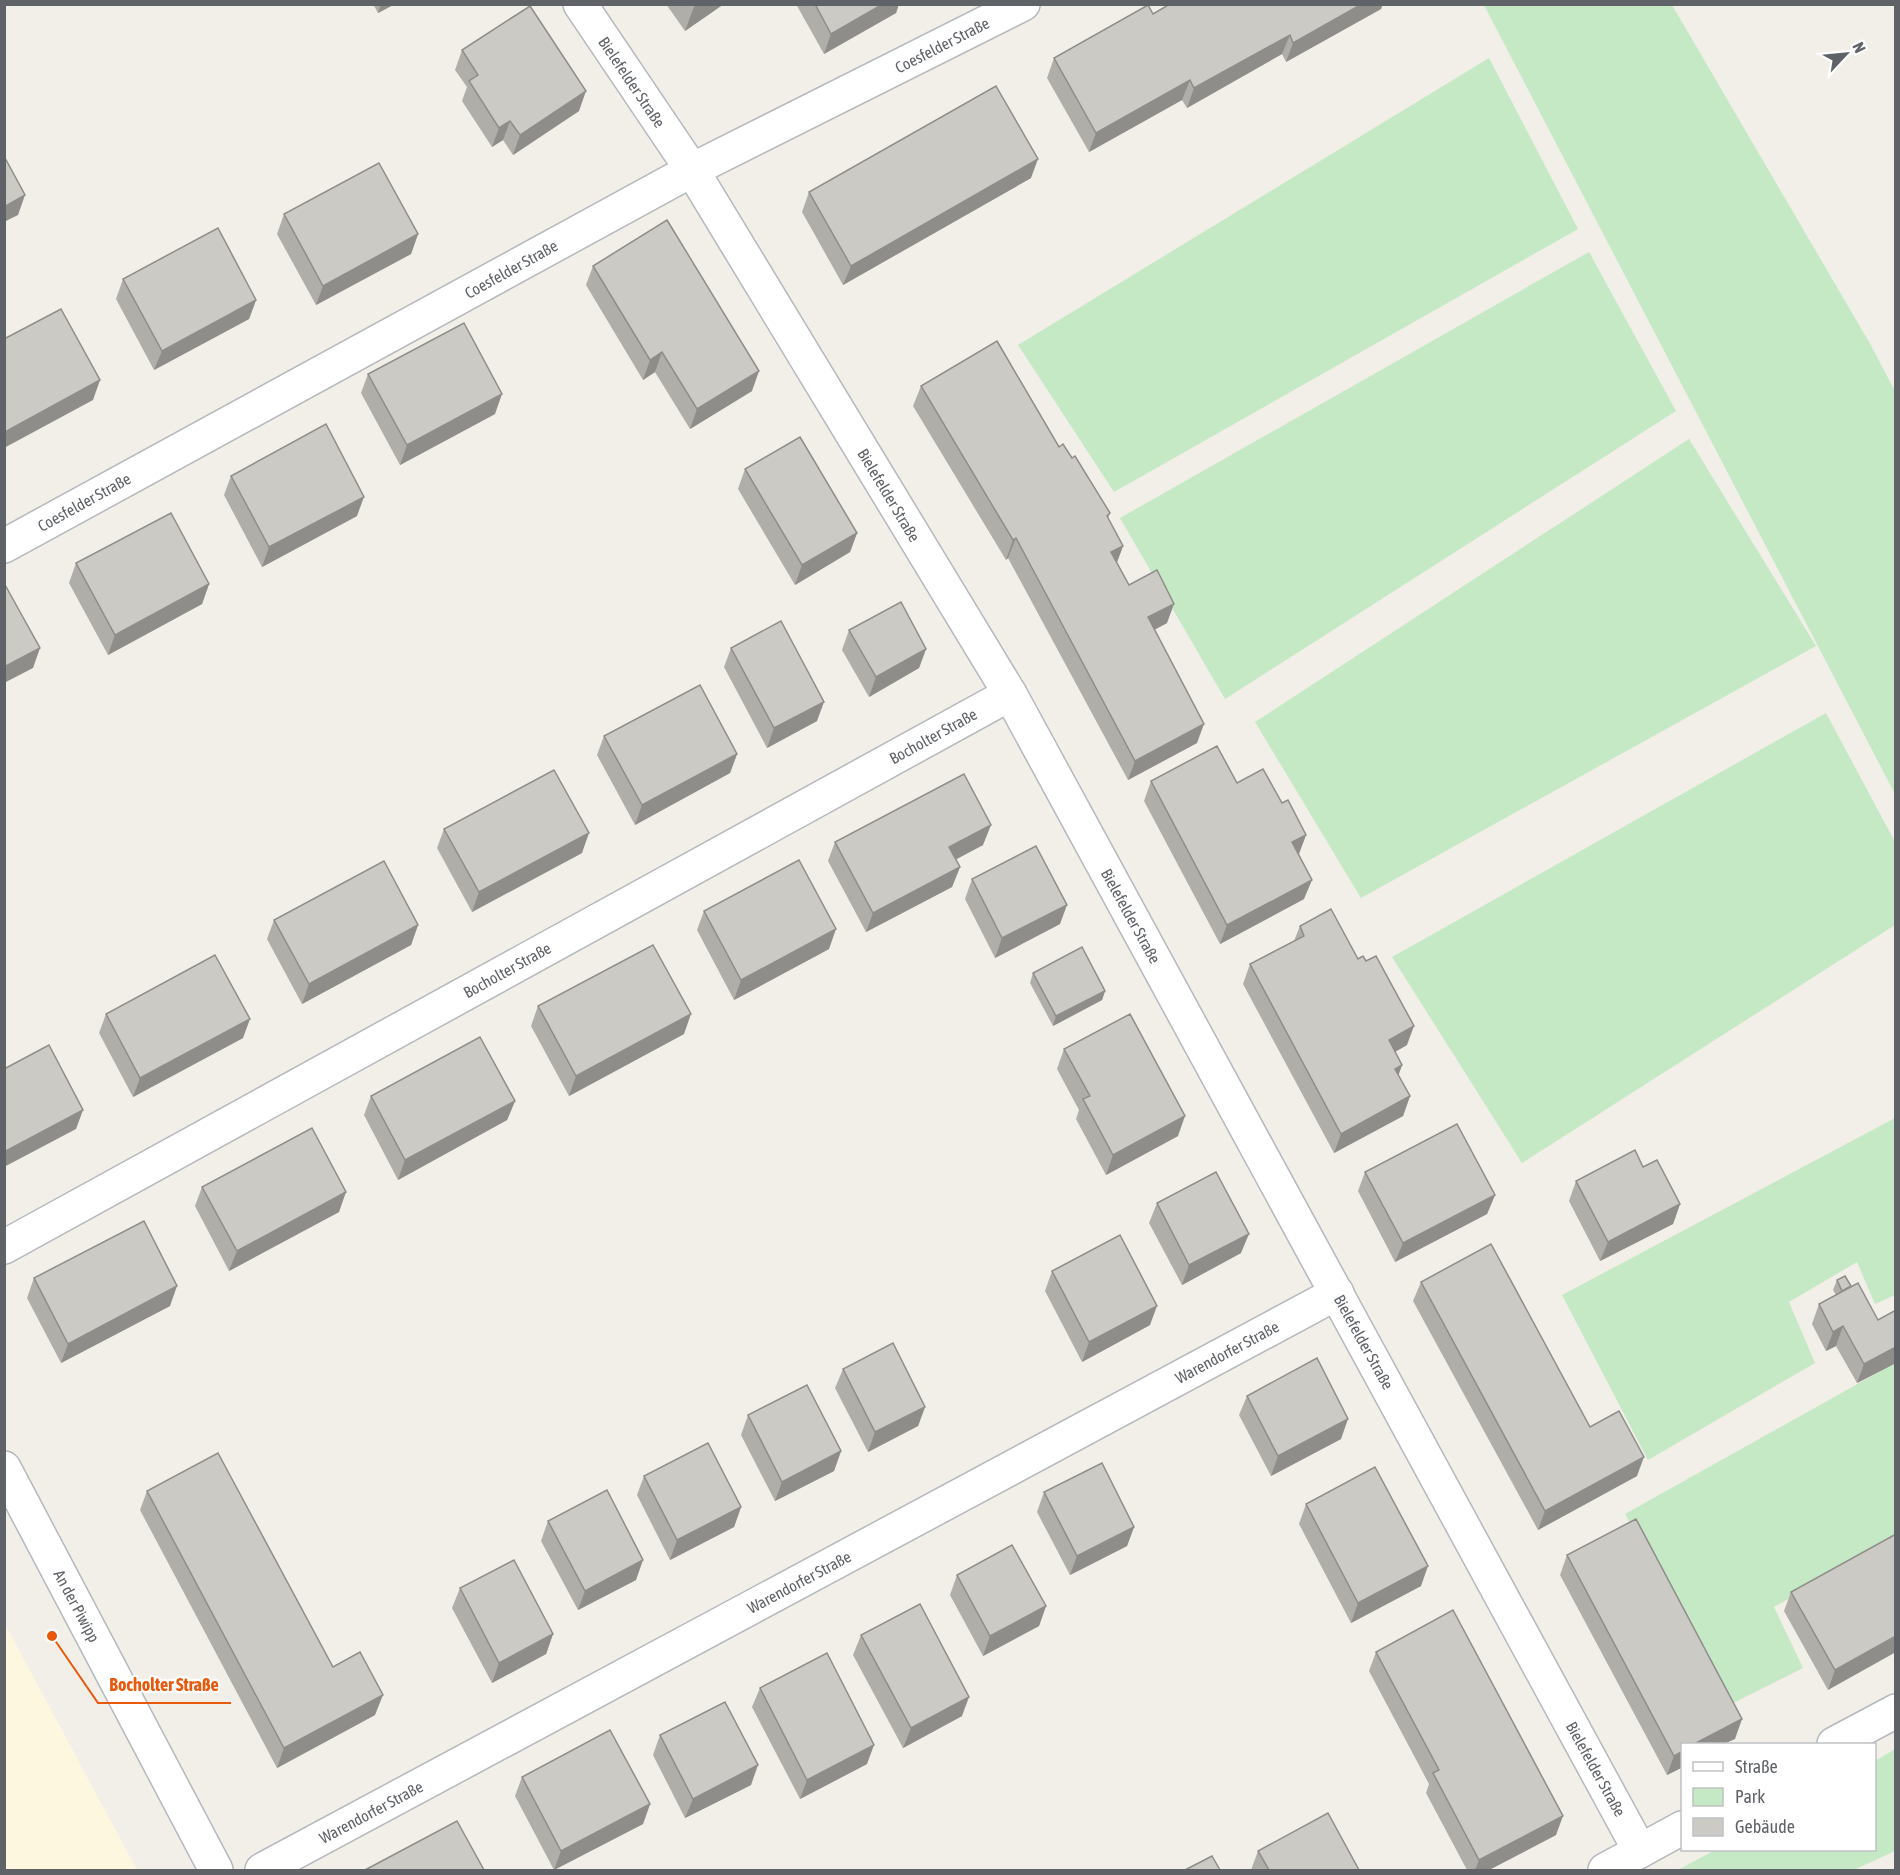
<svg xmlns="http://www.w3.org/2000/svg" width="1900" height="1875" viewBox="0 0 1900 1875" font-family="'Asap Condensed',sans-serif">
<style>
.commercial{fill:#fef7e0}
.green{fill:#c5e8c5}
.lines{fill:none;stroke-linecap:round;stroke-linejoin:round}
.minor-casing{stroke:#b5b8bc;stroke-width:36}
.tertiary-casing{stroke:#b5b8bc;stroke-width:36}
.minor{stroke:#fff;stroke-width:33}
.tertiary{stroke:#fff;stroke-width:33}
.wall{fill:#afaea9}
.shaded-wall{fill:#8f8d8a}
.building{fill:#cccac5;stroke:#8f8d8a;stroke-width:1.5}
.labels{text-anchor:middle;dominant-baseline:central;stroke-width:4.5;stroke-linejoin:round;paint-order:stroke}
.street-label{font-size:16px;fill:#5f6368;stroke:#fff}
.leader{fill:none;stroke:#e8590c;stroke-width:2}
.callout-dot{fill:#e8590c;stroke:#fff;stroke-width:2}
.callout-label{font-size:18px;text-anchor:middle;font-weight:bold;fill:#e8590c;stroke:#fff;stroke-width:4.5;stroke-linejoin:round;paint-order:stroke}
</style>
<rect width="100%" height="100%" fill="#f1efe8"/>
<!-- commercial -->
<polygon class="commercial" points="5,1624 137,1870 5,1870"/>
<!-- green -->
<g class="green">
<polygon points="1484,5 1672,5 1869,342 1895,391 1895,794"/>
<polygon points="1489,58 1578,229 1114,492 1018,345"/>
<polygon points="1589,252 1676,411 1225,699 1120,518"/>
<polygon points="1689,439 1816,646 1361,898 1255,722"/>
<polygon points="1826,713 1895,842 1895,925 1522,1163 1392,957"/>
<polygon points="1895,1118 1895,1295 1875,1304 1857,1262 1789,1302 1815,1363 1648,1460 1562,1295"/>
<polygon points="1895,1363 1895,1538 1774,1607 1803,1668 1731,1704 1625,1514"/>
<polygon points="1895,1749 1895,1851 1854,1870 1678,1870 1715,1850 1874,1850 1875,1761"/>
</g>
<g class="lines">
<defs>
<g id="minor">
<polyline points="580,4 692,170 1010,694 1640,1851"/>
<polyline points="4,546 692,170 1023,4"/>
<polyline points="4,1247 1010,694"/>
<polyline points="1834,1744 1896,1711"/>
<polyline points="262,1870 1337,1293"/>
<polyline points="1605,1870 1682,1828"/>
</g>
<polyline id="tertiary" points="4,1468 216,1870"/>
</defs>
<!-- minor casing -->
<use href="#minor" class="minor-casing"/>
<!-- tertiary casing -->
<use href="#tertiary" class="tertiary-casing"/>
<!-- minor -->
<use href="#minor" class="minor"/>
<!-- tertiary -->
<use href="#tertiary" class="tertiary"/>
</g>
<!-- wall -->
<g class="wall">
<polygon points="373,4 395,4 378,13"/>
<polygon points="666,4 722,4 721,6 685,31"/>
<polygon points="796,4 899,4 896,13 824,54"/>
<polygon points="1381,9 1286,62 1282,54 1187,108 1182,100 1089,152 1047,78 1054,58 1153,14"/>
<polygon points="462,50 579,111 513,155 503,140 492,147 462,101 467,87 455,70"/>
<polygon points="1031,178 843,285 802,212 809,192"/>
<polygon points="284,214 418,234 411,254 316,305 277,234"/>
<polygon points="593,266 752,391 690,429 655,372 643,380 586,285"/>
<polygon points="123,279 256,300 249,319 154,370 116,299"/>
<polygon points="368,374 495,414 400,465 361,393"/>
<polygon points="921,386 1059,447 1072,458 1110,513 1108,519 1123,546 1117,562 1129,585 1167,623 1154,630 1197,743 1128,780 1008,558 1006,560 913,406"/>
<polygon points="745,469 857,533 850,552 795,585 738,489"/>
<polygon points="231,476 357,516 262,567 224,495"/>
<polygon points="76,563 209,584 202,604 108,655 69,583"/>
<polygon points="849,630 926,649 919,668 869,697 842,650"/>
<polygon points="731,648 817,721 767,748 724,667"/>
<polygon points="604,736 737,754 730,773 635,825 597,755"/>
<polygon points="1151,781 1282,803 1306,835 1298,855 1304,899 1220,944 1144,801"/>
<polygon points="444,829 582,853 472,912 437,848"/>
<polygon points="835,842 983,845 955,859 960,867 952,887 866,932 828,861"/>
<polygon points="972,879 1060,924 995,958 965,899"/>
<polygon points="704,911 829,949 734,1000 697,930"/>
<polygon points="274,920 418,925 411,945 302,1004 267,939"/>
<polygon points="1300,926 1358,959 1366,961 1407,1045 1395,1052 1402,1065 1398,1076 1410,1096 1403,1116 1334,1153 1243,984 1250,964 1294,941"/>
<polygon points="1033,973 1105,991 1102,1000 1053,1026 1030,983"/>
<polygon points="538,1006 684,1034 569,1096 531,1026"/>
<polygon points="106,1014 243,1038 133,1097 99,1033"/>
<polygon points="1064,1049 1178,1136 1106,1175 1076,1119 1079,1110 1057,1069"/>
<polygon points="371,1096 515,1101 507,1120 398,1180 364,1115"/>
<polygon points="1643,1167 1680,1204 1673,1224 1600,1261 1569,1201 1576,1181"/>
<polygon points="1365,1172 1495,1195 1487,1214 1395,1262 1358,1191"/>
<polygon points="202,1187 339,1212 229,1271 195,1206"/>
<polygon points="1157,1203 1241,1253 1182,1285 1149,1223"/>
<polygon points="1052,1271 1150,1325 1082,1362 1045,1291"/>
<polygon points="34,1278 170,1306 61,1363 27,1298"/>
<polygon points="1837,1280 1851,1286 1878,1320 1896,1310 1896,1363 1857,1383 1836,1346 1826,1351 1812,1324 1819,1304 1836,1295 1833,1290"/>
<polygon points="1421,1282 1590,1427 1637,1476 1538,1530 1413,1301"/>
<polygon points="843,1369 925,1407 918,1426 868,1452 835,1388"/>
<polygon points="1247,1396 1341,1439 1271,1476 1239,1415"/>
<polygon points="748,1415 841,1451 834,1471 775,1501 741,1435"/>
<polygon points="644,1476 741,1507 734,1527 670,1560 637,1495"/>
<polygon points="147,1491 375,1715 277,1768 140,1510"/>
<polygon points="1044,1492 1134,1527 1127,1546 1070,1575 1037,1512"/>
<polygon points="1306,1504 1421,1586 1351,1623 1299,1524"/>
<polygon points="548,1521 636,1580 578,1610 541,1541"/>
<polygon points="1896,1534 1828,1690 1784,1611 1791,1592"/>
<polygon points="1567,1555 1735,1739 1683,1744 1683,1767 1667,1775 1560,1575"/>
<polygon points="957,1575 1046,1606 1039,1626 983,1656 950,1595"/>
<polygon points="460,1588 553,1634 546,1654 492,1683 452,1608"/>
<polygon points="861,1635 962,1716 903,1748 853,1655"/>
<polygon points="1376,1652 1556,1835 1489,1870 1467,1870 1426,1793 1429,1784 1369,1671"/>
<polygon points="760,1688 867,1764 800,1799 752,1707"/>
<polygon points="660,1735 751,1785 685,1818 653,1755"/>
<polygon points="522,1777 650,1804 643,1824 554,1870 515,1796"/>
<polygon points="1258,1851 1359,1870 1251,1870"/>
</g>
<!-- shaded-wall -->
<g class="shaded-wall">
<polygon points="381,4 395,4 378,13"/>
<polygon points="695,4 722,4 721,6 685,31"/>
<polygon points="883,4 899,4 896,13 824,54 831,34"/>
<polygon points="1362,4 1383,4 1381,9 1286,62 1293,43"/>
<polygon points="1290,35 1282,54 1187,108 1194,88"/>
<polygon points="1190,80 1182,100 1089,152 1096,133"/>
<polygon points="586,91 579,111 513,155 520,135"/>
<polygon points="510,121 503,140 492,147 499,128"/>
<polygon points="1038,159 1031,178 843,285 851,266"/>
<polygon points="25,195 18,215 4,222 4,207"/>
<polygon points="418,234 411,254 316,305 323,286"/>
<polygon points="256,300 249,319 154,370 162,351"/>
<polygon points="662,352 655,372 643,380 650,360"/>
<polygon points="759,371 752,391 690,429 697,409"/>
<polygon points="100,380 93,400 4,448 5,432"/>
<polygon points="502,394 495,414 400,465 407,445"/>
<polygon points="364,497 357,516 262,567 269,547"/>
<polygon points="857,533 850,552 795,585 802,565"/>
<polygon points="1016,538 1008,558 1006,560 1013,540"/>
<polygon points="1123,546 1116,565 1111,552"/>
<polygon points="209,584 202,604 108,655 115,635"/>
<polygon points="1174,604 1167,623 1141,637 1148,617"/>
<polygon points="40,648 33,668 4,683 4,667"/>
<polygon points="926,649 919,668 869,697 876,677"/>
<polygon points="824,702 817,721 767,748 774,728"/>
<polygon points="1204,724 1197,743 1128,780 1135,761"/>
<polygon points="737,754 730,773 635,825 642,805"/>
<polygon points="991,825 983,845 942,867 949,847"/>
<polygon points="589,833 582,853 472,912 479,892"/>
<polygon points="1306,835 1299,854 1284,862 1292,842"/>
<polygon points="960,867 952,887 866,932 873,913"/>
<polygon points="1312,880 1304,899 1220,944 1227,925"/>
<polygon points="1067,905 1060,924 995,958 1002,938"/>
<polygon points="418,925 411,945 302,1004 309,984"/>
<polygon points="836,929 829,949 734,1000 741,980"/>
<polygon points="1105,991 1102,1000 1053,1026 1056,1016"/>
<polygon points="691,1014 684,1034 569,1096 576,1076"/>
<polygon points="250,1019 243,1038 133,1097 140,1078"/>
<polygon points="1414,1026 1407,1045 1382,1059 1389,1040"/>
<polygon points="1402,1065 1395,1085 1395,1069"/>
<polygon points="1410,1096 1403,1116 1334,1153 1341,1134"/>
<polygon points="515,1101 507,1120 398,1180 405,1160"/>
<polygon points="83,1110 76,1129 4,1167 4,1152"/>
<polygon points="1185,1116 1178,1136 1106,1175 1113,1155"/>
<polygon points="346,1192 339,1212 229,1271 237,1251"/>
<polygon points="1495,1195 1487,1214 1395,1262 1403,1243"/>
<polygon points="1680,1204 1673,1224 1600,1261 1608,1242"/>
<polygon points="1249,1234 1241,1253 1182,1285 1189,1265"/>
<polygon points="177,1286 170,1306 61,1363 68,1344"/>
<polygon points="1157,1306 1150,1325 1082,1362 1089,1342"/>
<polygon points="1843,1326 1836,1346 1826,1351 1833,1332"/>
<polygon points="1896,1347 1896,1363 1857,1383 1864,1364"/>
<polygon points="925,1407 918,1426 868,1452 875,1432"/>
<polygon points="1348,1419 1341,1439 1271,1476 1278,1456"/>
<polygon points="841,1451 834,1471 775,1501 782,1482"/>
<polygon points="1644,1457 1637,1476 1538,1530 1545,1511"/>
<polygon points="741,1507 734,1527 670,1560 677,1540"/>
<polygon points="1134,1527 1127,1546 1070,1575 1077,1556"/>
<polygon points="643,1560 636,1580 578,1610 585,1591"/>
<polygon points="1428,1566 1421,1586 1351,1623 1358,1603"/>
<polygon points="1046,1606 1039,1626 983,1656 990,1636"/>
<polygon points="553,1634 546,1654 492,1683 499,1663"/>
<polygon points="1896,1636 1896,1652 1828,1690 1835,1670"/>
<polygon points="383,1695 375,1715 277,1768 284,1748"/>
<polygon points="969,1697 962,1716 903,1748 911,1728"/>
<polygon points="1742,1719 1735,1739 1724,1744 1694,1744"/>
<polygon points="874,1745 867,1764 800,1799 807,1780"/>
<polygon points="1683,1751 1683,1767 1667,1775 1674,1756"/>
<polygon points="758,1765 751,1785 685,1818 693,1799"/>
<polygon points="650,1804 643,1824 554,1870 561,1851"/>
<polygon points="1563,1816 1556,1835 1489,1870 1475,1870 1479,1860"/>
</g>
<!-- building -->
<g class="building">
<polygon points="815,4 883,4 831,34"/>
<polygon points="1170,4 1362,4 1293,43 1290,35 1194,88 1190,80 1096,133 1054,58 1148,5 1153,14"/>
<polygon points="530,6 586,91 520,135 510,121 499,128 469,81 478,75 462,50"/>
<polygon points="996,86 1038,159 851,266 809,192"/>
<polygon points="4,156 25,195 4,207"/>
<polygon points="379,163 418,234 323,286 284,214"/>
<polygon points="667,220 759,371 697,409 662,352 650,360 593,266"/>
<polygon points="218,228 256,300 162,351 123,279"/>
<polygon points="61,309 100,380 5,432 4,339"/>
<polygon points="464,323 502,394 407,445 368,374"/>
<polygon points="997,341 1059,447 1063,444 1072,458 1075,456 1110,513 1107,516 1123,546 1111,552 1129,585 1157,570 1174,604 1148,617 1204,724 1135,761 1016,538 1013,540 921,386"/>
<polygon points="326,424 364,497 269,547 231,476"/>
<polygon points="800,437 857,533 802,565 745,469"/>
<polygon points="171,513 209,584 115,635 76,563"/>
<polygon points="4,583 40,648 4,667"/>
<polygon points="901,602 926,649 876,677 849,630"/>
<polygon points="781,621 824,702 774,728 731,648"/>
<polygon points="700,685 737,754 642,805 604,736"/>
<polygon points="1217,746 1237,783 1263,769 1282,803 1288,800 1306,835 1292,842 1312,880 1227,925 1151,781"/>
<polygon points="554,770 589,833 479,892 444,829"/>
<polygon points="964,774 991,825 949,847 960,867 873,913 835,842"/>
<polygon points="1036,846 1067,905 1002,938 972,879"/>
<polygon points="799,860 836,929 741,980 704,911"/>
<polygon points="384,861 418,925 309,984 274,920"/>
<polygon points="1331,909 1358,959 1363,956 1366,961 1376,956 1414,1026 1389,1040 1402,1065 1395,1069 1410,1096 1341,1134 1250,964 1304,936 1300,926"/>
<polygon points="653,945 691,1014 576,1076 538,1006"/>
<polygon points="1082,947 1105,991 1056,1016 1033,973"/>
<polygon points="215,955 250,1019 140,1078 106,1014"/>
<polygon points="1130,1014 1185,1116 1113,1155 1083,1099 1090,1096 1064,1049"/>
<polygon points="480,1037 515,1101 405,1160 371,1096"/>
<polygon points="49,1045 83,1110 4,1152 4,1069"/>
<polygon points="1457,1124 1495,1195 1403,1243 1365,1172"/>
<polygon points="312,1128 346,1192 237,1251 202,1187"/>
<polygon points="1635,1150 1643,1167 1657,1160 1680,1204 1608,1242 1576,1181"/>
<polygon points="1216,1172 1249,1234 1189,1265 1157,1203"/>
<polygon points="144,1221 177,1286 68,1344 34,1278"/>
<polygon points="1120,1235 1157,1306 1089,1342 1052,1271"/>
<polygon points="1491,1244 1590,1427 1619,1411 1644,1457 1545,1511 1421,1282"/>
<polygon points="1845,1276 1851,1286 1842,1291 1837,1280"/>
<polygon points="1858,1283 1878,1320 1896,1310 1896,1347 1864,1364 1843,1326 1833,1332 1819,1304"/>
<polygon points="893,1343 925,1407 875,1432 843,1369"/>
<polygon points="1317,1358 1348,1419 1278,1456 1247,1396"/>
<polygon points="807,1385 841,1451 782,1482 748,1415"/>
<polygon points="708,1443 741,1507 677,1540 644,1476"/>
<polygon points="218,1453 333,1667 360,1652 383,1695 284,1748 147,1491"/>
<polygon points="1102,1463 1134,1527 1077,1556 1044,1492"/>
<polygon points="1375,1467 1428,1566 1358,1603 1306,1504"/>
<polygon points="607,1490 643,1560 585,1591 548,1521"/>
<polygon points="1636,1519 1742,1719 1694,1744 1683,1744 1683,1751 1674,1756 1567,1555"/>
<polygon points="1896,1534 1896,1636 1835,1670 1791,1592"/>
<polygon points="1012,1545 1046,1606 990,1636 957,1575"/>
<polygon points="514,1560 553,1634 499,1663 460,1588"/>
<polygon points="920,1604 969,1697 911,1728 861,1635"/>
<polygon points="1453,1610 1563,1816 1479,1860 1433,1773 1439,1770 1376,1652"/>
<polygon points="827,1653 874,1745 807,1780 760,1688"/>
<polygon points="725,1702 758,1765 693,1799 660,1735"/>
<polygon points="610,1730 650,1804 561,1851 522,1777"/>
<polygon points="1328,1813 1359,1870 1269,1870 1258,1851"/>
<polygon points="457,1821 484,1870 365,1870"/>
<polygon points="1212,1856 1220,1870 1185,1870"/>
</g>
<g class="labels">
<!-- street labels -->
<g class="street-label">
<text transform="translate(942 45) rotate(-27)">Coesfelder Straße</text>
<text transform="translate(632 82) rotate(56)">Bielefelder Straße</text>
<text transform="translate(511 269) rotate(-29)">Coesfelder Straße</text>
<text transform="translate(889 495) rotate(59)">Bielefelder Straße</text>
<text transform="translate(84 502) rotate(-29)">Coesfelder Straße</text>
<text transform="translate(933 736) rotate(-29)">Bocholter Straße</text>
<text transform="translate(1131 916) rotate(61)">Bielefelder Straße</text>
<text transform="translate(507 970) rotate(-29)">Bocholter Straße</text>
<text transform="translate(1364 1342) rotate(61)">Bielefelder Straße</text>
<text transform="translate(1227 1352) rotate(-28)">Warendorfer Straße</text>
<text transform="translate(799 1582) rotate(-28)">Warendorfer Straße</text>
<text transform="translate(77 1606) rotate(62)">An der Piwipp</text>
<text transform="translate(1596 1769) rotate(61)">Bielefelder Straße</text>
<text transform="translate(371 1812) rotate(-28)">Warendorfer Straße</text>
</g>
</g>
<!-- callouts -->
<path class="leader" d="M52 1636L98 1703H231"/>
<circle class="callout-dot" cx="52" cy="1636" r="6"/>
<g class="callout-label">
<text x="164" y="1691">Bocholter Straße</text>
</g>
<!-- border -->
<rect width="1900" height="1875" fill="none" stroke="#5f6368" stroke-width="12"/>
<!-- legend -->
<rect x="1681" y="1743" width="195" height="108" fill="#ffffff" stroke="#bfc1c3" stroke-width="1.5"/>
<rect x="1693" y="1762" width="30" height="9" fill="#ffffff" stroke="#bfc1c3" stroke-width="1.5"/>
<text x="1735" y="1773" font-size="18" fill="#5f6368">Straße</text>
<rect x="1693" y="1788" width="30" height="18" fill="#c5e8c5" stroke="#bfc1c3" stroke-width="1.5"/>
<text x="1735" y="1803" font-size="18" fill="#5f6368">Park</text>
<rect x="1693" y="1818" width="30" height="18" fill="#cccac5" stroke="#bfc1c3" stroke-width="1.5"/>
<text x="1735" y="1833" font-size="18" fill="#5f6368">Gebäude</text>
<!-- north arrow -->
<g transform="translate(1846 54) rotate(64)" stroke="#ffffff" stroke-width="4.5" paint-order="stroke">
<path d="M0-4.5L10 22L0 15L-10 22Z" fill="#5f6368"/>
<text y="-9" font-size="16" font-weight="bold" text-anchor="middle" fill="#5f6368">N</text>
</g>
</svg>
